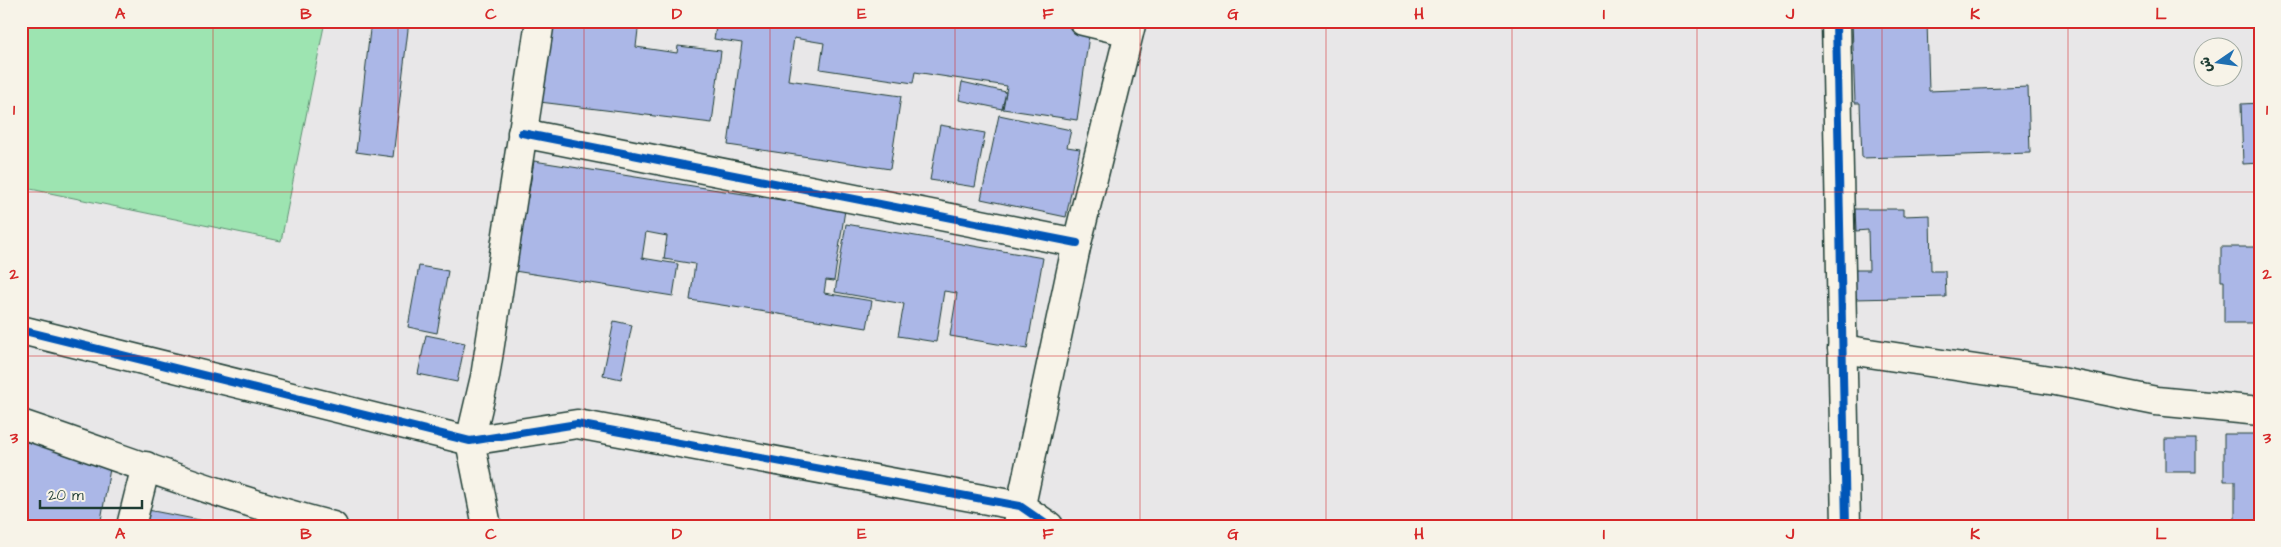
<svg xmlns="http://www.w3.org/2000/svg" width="2281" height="547" viewBox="0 0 2281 547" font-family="'Architects Daughter','Playpen Sans Arabic',sans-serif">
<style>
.green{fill:#9de4b1;stroke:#5e9072}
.building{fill:#abb7e7;stroke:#1f3d34}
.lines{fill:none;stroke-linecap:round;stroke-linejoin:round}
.minor-casing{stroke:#1f3d34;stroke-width:31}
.minor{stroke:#f7f3e8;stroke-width:28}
.cycleway-casing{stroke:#f7f3e8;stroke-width:11}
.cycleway{stroke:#0057b8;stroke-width:8}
.grid{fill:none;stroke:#d62828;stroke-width:1;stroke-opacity:0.55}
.neatline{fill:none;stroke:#d62828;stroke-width:2}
.grid-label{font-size:16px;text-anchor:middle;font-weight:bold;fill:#d62828}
</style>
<rect width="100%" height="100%" fill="#e8e7e8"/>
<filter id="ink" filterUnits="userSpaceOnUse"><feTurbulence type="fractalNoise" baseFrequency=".02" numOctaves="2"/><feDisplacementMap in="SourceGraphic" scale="10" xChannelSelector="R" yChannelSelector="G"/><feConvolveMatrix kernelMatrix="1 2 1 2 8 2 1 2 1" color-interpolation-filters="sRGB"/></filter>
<g filter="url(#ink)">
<!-- green -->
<polygon class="green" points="21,21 325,21 281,241 21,187"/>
<!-- building -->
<g class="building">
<polygon points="371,21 409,21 393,157 356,152"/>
<polygon points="525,21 639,21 636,47 677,53 678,46 721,51 712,123 515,99"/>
<polygon points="693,21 1091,21 1077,120 1003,109 1007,86 915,72 913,83 820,69 824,43 794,38 788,80 901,96 890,169 728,145 742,43 714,39 716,27 693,24"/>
<polygon points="1852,21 1927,21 1929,91 2028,87 2030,153 1862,158 1860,103 1855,103"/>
<polygon points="962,82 1006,92 1002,109 959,100"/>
<polygon points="2260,103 2260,163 2243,164 2241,104"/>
<polygon points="999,115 1071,130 1067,147 1080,149 1066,217 981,199"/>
<polygon points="940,125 985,133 975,187 930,180"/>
<polygon points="534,161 845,210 834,281 826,280 824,293 872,301 867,328 690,300 695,264 664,259 667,236 646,232 642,258 678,264 673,296 508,270 519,197 528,198"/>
<polygon points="1855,209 1903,209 1903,216 1930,215 1931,271 1945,271 1946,297 1854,299 1854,270 1869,270 1868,230 1856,231"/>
<polygon points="846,224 1043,258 1027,349 950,336 957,293 944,291 936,342 898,336 904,304 835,292"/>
<polygon points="2221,247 2260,247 2260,341 2254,341 2254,323 2224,323 2224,281 2221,281"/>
<polygon points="419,266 448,271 437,333 408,327"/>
<polygon points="614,321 632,325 621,379 603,375"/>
<polygon points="426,335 465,343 457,382 418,374"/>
<polygon points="2224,434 2260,434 2260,526 2235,526 2235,481 2224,481"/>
<rect x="2165" y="439" width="31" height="33"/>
<polygon points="21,441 112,457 100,526 21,526"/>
<polygon points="148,510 230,526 145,526"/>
</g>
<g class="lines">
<defs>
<g id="minor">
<polyline points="1083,21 1129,32"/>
<polyline points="1836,21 1846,526"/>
<polyline points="522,133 1077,243"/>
<polyline points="21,330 470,441 577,424 1020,506 1049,526"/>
<polyline points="1842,349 2056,381 2156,401 2260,411"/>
<path d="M21,424C125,459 227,499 333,526"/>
<polyline points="1017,524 1077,243 1132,21"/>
<polyline points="131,526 146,466"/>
<polyline points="487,526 470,441 485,377 540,21"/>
</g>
</defs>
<!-- minor casing -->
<use href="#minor" class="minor-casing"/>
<!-- minor -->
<use href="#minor" class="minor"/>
<defs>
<g id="cycleway">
<polyline points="1836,21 1846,526"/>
<polyline points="522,133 1077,243"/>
<polyline points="21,330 470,441 577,424 1020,506 1049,526"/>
</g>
</defs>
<!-- cycleway casing -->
<use href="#cycleway" class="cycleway-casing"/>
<!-- cycleway -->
<use href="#cycleway" class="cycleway"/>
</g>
</g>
<!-- grid -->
<path class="grid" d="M213,21V526M398,21V526M584,21V526M770,21V526M955,21V526M1140,21V526M1326,21V526M1512,21V526M1697,21V526M1882,21V526M2068,21V526M21,192H2260M21,356H2260"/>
<!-- margin -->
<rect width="2281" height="547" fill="none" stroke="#f7f3e8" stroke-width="55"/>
<!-- north arrow -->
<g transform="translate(2218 62) rotate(257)"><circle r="24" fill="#f7f3e8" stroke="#a1aaa0"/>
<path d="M0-4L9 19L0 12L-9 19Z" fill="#1f6fb2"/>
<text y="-8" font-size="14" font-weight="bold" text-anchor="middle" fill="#1f3d34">ش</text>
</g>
<!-- scale -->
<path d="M40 500v8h102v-8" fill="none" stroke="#1f3d34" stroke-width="2.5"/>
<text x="48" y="500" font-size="15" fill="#1f3d34" stroke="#f7f3e8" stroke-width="4" paint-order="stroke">20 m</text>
<rect x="28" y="28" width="2226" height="492" class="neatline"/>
<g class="grid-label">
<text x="120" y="19">A</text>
<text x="306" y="19">B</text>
<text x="491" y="19">C</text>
<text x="677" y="19">D</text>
<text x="862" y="19">E</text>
<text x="1048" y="19">F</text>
<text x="1233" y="19">G</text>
<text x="1419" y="19">H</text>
<text x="1604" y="19">I</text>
<text x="1790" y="19">J</text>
<text x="1975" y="19">K</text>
<text x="2161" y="19">L</text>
<text x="14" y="115">1</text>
<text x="2267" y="115">1</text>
<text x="14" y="279">2</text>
<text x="2267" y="279">2</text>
<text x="14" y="443">3</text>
<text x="2267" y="443">3</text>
<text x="120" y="539">A</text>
<text x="306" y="539">B</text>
<text x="491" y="539">C</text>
<text x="677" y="539">D</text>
<text x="862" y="539">E</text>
<text x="1048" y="539">F</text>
<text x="1233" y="539">G</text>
<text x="1419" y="539">H</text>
<text x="1604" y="539">I</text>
<text x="1790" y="539">J</text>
<text x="1975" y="539">K</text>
<text x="2161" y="539">L</text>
</g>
</svg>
